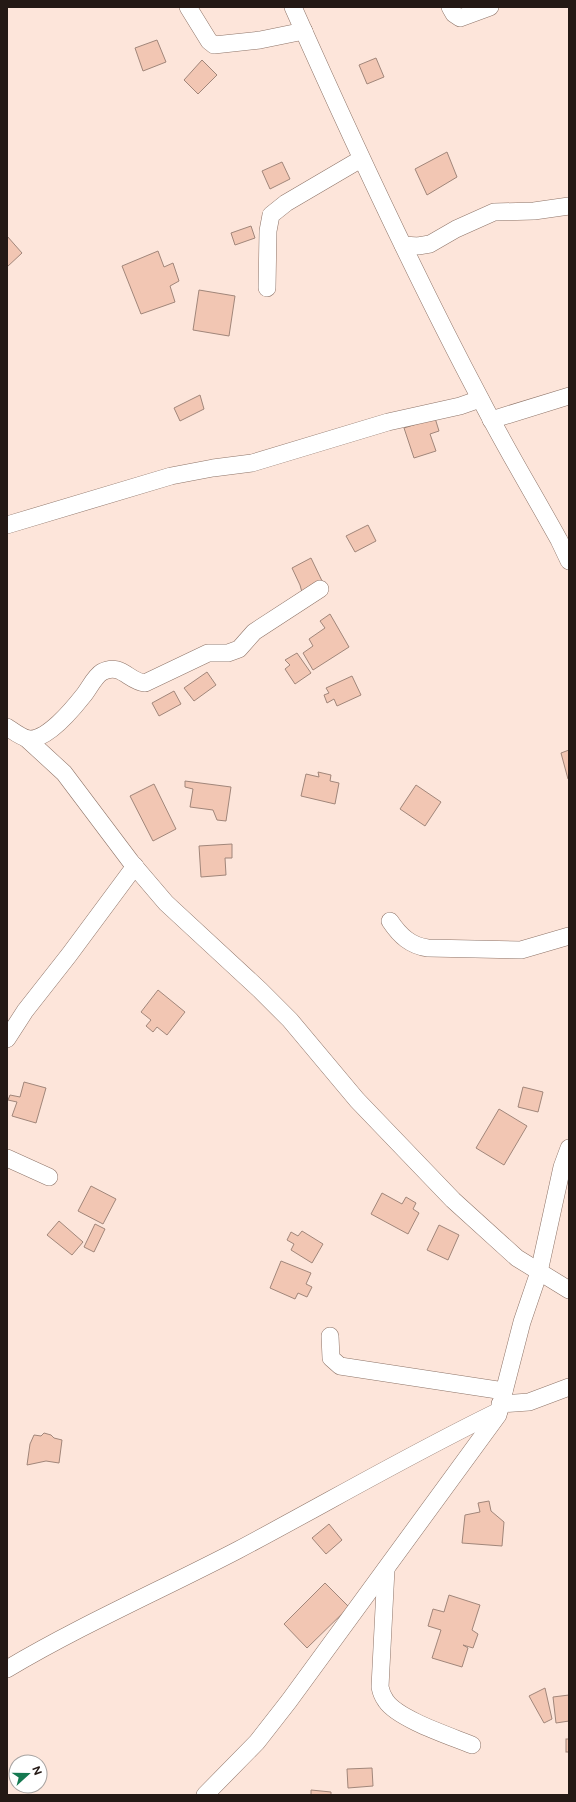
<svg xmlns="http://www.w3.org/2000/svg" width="576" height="1802" viewBox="0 0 576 1802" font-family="Figtree,sans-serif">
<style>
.building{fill:#f2c6b3;stroke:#a1867a}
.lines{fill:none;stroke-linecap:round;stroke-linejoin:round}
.minor-casing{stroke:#8e7468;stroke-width:18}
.minor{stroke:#fff;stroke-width:17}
</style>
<rect width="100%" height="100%" fill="#fde5da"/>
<!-- building -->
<g class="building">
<polygon points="157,40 166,62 143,71 135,48"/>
<polygon points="376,58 384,77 367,84 359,65"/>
<polygon points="202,60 217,75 198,94 184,80"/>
<polygon points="447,152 457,177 427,195 415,169"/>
<polygon points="282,162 290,179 270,189 262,171"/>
<polygon points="251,226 255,238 235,245 231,233"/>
<polygon points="7,236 22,253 7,267"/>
<polygon points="158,251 164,267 173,263 179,281 170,286 175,302 141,314 122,266"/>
<polygon points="199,290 235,296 229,336 193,330"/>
<polygon points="200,395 204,409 180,421 174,408"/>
<polygon points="435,418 439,431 430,434 436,451 414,458 404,428"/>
<polygon points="368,525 376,541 355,552 346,536"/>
<polygon points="311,558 324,585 303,596 300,585 292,568"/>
<polygon points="330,614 349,647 313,670 303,653 313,646 309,639 325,628 320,621"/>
<polygon points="297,653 311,673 295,684 285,669 290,665 285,660"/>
<polygon points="207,672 216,685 194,701 184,688"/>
<polygon points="352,676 361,695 337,706 334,699 327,703 324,695 329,693 326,688"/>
<polygon points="174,691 181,704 159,716 152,703"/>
<polygon points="569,750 569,779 568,779 561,753"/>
<polygon points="318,772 331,775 330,781 339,783 335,804 301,796 306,774 319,777"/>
<polygon points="185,781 231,787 226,821 217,820 213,810 190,807 193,789 185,787"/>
<polygon points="154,784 176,829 153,841 130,796"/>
<polygon points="416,785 441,802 425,826 400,809"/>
<polygon points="232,844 232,858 225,858 226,875 201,877 199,846"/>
<polygon points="158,990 185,1012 167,1035 157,1027 153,1032 146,1026 151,1020 141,1012"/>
<polygon points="24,1082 46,1088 36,1123 12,1116 17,1102 8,1100 10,1095 20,1097"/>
<polygon points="523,1087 543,1092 538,1112 518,1107"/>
<polygon points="499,1109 527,1126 504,1165 476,1148"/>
<polygon points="91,1186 116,1199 103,1224 78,1211"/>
<polygon points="382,1193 402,1204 406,1197 416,1203 413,1209 419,1213 408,1234 371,1214"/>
<polygon points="59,1221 83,1242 72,1255 47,1235"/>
<polygon points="95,1224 105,1229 94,1252 84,1247"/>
<polygon points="439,1225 459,1235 448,1260 427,1250"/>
<polygon points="302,1231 323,1244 312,1263 291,1250 294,1244 287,1240 291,1232 298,1236"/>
<polygon points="281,1261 311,1273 306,1284 312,1287 307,1297 298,1293 295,1299 270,1288"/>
<polygon points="44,1433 51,1435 54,1438 62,1440 59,1463 46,1461 27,1465 30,1444 34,1435 41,1436"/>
<polygon points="489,1501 491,1511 504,1522 502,1546 462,1543 465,1515 480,1512 478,1503"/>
<polygon points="329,1524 342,1540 326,1554 312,1538"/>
<polygon points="325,1583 349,1607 307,1648 284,1624"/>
<polygon points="449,1595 480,1605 472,1630 478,1634 473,1648 463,1645 468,1648 462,1667 432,1658 441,1630 428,1626 433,1609 444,1612"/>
<polygon points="545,1688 552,1719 544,1723 529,1696"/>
<polygon points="569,1695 569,1721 556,1723 553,1697"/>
<rect x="566" y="1739" width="3" height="13"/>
<polygon points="372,1768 373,1786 348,1788 347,1769"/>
<polygon points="311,1790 331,1792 331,1795 311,1795"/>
</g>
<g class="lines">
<defs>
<g id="minor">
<polyline points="188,7 209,41 214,45 260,40 304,31"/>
<path d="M293,7C352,140 413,272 481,400C505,447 533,493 559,540L569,561"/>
<polyline points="450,7 454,14 460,18 490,7"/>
<polyline points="403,245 418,246 430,244 456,229 494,212 534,211 569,206"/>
<polyline points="267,288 268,231 271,215 286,203 361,159"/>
<polyline points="491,420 569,396"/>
<polyline points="7,525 171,476 213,468 252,463 388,422 460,406 480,399"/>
<path d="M7,727C13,731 22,738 29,739C47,740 72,710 83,696C89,689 94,677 102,672C121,662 129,682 145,683L208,653H228L239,649L254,632L320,589"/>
<polyline points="27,739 64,773 131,862 166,903 260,990 290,1020 357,1100 453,1200 517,1258 569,1290"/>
<path d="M390,921C400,936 411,946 428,948L521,950L569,936"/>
<polyline points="7,1039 25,1011 69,955 135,866"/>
<polyline points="7,1158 49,1177"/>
<polyline points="330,1336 331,1358 340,1366 504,1391"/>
<polyline points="500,1404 529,1402 569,1387"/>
<path d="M386,1569L380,1687C381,1692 383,1697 386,1701C398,1719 450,1736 472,1745"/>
<path d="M7,1669C81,1625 161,1590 238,1550C325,1504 410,1454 499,1411"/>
<polyline points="205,1795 257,1742 289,1701 498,1415 522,1322 539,1272 562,1167 569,1148"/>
</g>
</defs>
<!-- minor casing -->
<use href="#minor" class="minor-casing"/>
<!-- minor -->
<use href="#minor" class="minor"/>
</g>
<!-- border -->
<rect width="576" height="1802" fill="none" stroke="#241915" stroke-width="16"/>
<!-- north arrow -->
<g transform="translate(28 1774) rotate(69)"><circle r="19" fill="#ffffff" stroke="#a7a3a1"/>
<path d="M0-3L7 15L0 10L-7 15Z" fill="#157951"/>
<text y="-6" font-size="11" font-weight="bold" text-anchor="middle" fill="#241915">N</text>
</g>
</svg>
